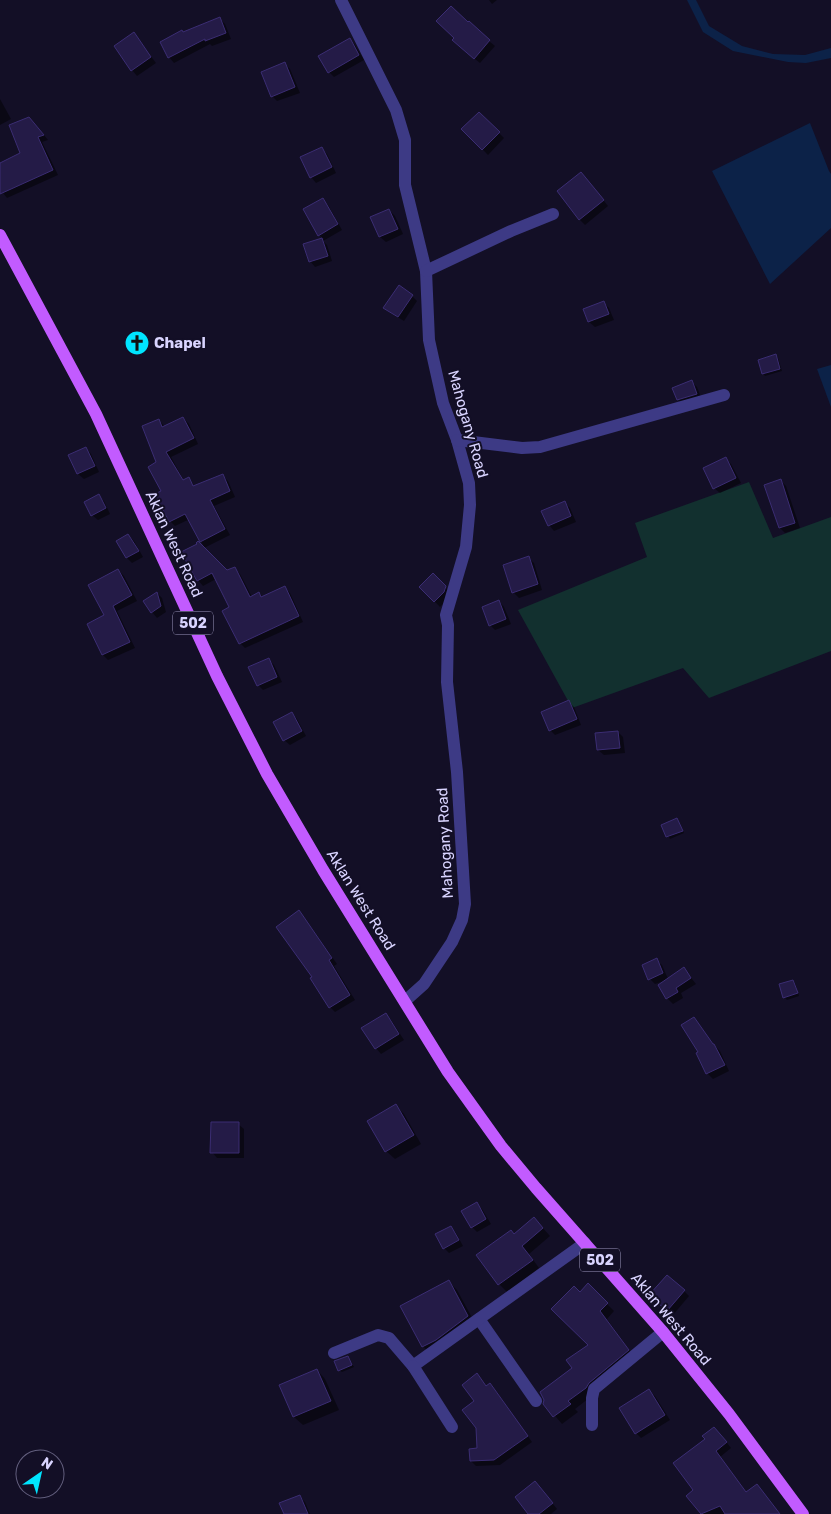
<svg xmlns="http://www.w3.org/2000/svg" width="831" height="1514" viewBox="0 0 831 1514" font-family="Rubik,sans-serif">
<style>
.green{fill:#12302f}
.water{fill:#0c2248}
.shadow{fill:#0007}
.building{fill:#241b47;stroke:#3b2d73}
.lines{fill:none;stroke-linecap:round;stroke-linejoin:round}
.minor{stroke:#3d3a85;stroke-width:12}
.primary{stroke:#c25bff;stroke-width:12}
.labels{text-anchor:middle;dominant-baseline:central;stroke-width:4;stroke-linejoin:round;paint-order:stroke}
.shield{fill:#130f26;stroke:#9e99be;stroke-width:1}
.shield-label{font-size:14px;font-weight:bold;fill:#d9d4ff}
.poi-label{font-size:15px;font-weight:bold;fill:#d9d4ff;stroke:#130f26;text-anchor:start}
.street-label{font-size:15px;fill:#d9d4ff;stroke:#130f26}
</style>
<rect width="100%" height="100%" fill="#130f26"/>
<!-- green -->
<polygon class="green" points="749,482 773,538 831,517 831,651 709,698 683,668 572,708 518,610 647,557 635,523"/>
<!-- water -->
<g class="water">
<polygon points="687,0 696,0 709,26 742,46 773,54 805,55 831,48 831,58 806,63 788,62 733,51 703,32"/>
<polygon points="810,123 829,171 831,174 831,228 770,284 712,171"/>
<polygon points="831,365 831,407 817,369"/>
</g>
<!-- shadow -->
<g class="shadow">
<polygon points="489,0 497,0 492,4"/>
<polygon points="220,19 225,24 231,39 212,46 210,44 174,63 169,57 183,33"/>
<polygon points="468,24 495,46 480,63 459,46"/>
<polygon points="134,34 156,63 137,76 132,70"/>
<polygon points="350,39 355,45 364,60 334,77 329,72"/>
<polygon points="285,64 290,69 300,93 277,101 272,96"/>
<polygon points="0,99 11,119 0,125"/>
<polygon points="479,113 504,138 488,155 463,129"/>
<polygon points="35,124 48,140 42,142 58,175 7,198 0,189 0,164 22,154"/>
<polygon points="321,148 327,154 336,173 316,183 311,177"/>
<polygon points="587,180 608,206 585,225 580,220"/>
<polygon points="322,200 328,205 342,230 323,241 327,245 332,261 315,267 310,261 305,245 324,239 319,235"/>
<polygon points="389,210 395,216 403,234 386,242 380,237 372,218"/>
<polygon points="412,296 417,301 404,321 391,313 385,307"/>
<polygon points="603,302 609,308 614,320 595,327 589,322 585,310"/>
<polygon points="776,356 778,358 782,371 765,376 763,373"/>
<polygon points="691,381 697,387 702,400 683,405 678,399"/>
<polygon points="183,418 189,424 198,444 171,457 184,481 188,479 195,487 222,475 228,481 235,497 214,506 230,535 204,548 227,572 234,568 240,574 252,597 259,593 263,597 285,588 290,593 303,622 245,648 240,643 230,608 216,579 203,586 198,580 204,547 190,519 175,526 170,521 158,463 159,420 165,427"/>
<polygon points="86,448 91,454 99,472 84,479 78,474 69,456"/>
<polygon points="726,459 731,464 741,483 720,493 714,488"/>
<polygon points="781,481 786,486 800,528 785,533 780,528"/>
<polygon points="98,496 104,501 110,514 98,520 92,515"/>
<polygon points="564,502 570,508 576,522 554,531 549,525"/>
<polygon points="128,535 134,541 143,557 132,563 127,558 117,541"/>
<polygon points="528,558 534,563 542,590 519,598 513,592"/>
<polygon points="118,570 124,576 137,601 117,611 135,648 108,660 103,655 88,624 106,616"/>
<polygon points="433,575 451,593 450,597 440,607 421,587"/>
<polygon points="157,593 162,598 166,612 157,618 152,612"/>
<polygon points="499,601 504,607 511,624 495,630 490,625"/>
<polygon points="269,660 274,665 282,682 263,690 258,685"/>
<polygon points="569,702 574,707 581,725 555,735 550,730"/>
<polygon points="292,713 297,719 306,736 290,745 284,740"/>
<polygon points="618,732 623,737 625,753 604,755 598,750"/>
<polygon points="677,820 684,833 670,839 663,826"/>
<polygon points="304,917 337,964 334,966 355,1000 335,1012 330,1007 314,978"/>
<polygon points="656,960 662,965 668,979 684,969 696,984 681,993 683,998 673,1004 667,998 660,985 664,982 664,981 655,984 650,979"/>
<polygon points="793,981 795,983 799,996 787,1000 784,997"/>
<polygon points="386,1014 391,1020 404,1040 381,1054 376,1048"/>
<polygon points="694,1018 699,1024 714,1045 720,1051 729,1071 713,1079 708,1074 698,1053 700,1052"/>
<polygon points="396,1106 404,1114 421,1144 395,1159 386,1151"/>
<polygon points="238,1124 244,1129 244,1158 217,1158 212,1152"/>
<polygon points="476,1204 482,1209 491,1224 477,1232 472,1227"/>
<polygon points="541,1226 550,1236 529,1254 539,1268 507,1292 499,1284 478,1256 514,1236"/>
<polygon points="451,1227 456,1233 463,1246 449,1253 444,1248"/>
<polygon points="449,1282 457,1290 476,1325 431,1355 423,1346"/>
<polygon points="588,1285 614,1311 607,1319 635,1358 593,1395 575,1409 578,1412 562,1424 545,1404 574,1368 590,1345 580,1293"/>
<polygon points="684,1291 689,1296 673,1315 656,1300"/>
<polygon points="348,1357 354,1367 342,1372 339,1370"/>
<polygon points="317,1370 325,1379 339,1410 303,1425 294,1417 281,1386"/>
<polygon points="477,1375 487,1387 490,1384 495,1390 532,1442 500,1465 476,1466 471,1461 478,1450 476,1401"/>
<polygon points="649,1391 655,1396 670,1420 641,1438 636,1433"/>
<polygon points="720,1434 731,1448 720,1457 747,1493 780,1514 703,1514 688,1496 695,1491"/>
<polygon points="540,1488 557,1509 551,1514 530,1514"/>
<polygon points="299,1496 305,1502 310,1514 285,1514"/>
</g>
<!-- building -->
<g class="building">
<polygon points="451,6 468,22 469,21 490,40 474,59 452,40 454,38 436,21"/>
<polygon points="220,17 226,33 205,41 205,39 168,58 160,42 182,30 183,32"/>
<polygon points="134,32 151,57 131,71 114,46"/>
<polygon points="350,38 359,55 328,73 318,56"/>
<polygon points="285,62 295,87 271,97 261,72"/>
<polygon points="479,112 500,132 482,150 461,129"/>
<polygon points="29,117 44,135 38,137 53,170 0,194 0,163 20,153 9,125"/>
<polygon points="322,147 332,167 310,178 300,157"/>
<polygon points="581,172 604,200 579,220 557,191"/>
<polygon points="323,198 338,224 318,236 303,209"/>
<polygon points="389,209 398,229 379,237 370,217"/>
<polygon points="322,238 328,256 309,262 303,244"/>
<polygon points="399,285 413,295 398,317 383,308"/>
<polygon points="604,301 609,314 588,322 583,309"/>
<polygon points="776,354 780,369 762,374 758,360"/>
<polygon points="692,380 697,394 677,400 672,388"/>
<polygon points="183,417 194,438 166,452 183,480 189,477 193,486 223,474 230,491 210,500 225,529 200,542 185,514 169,522 155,494 161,491 148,467 156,462 142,426 159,419 162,427"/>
<polygon points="86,447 95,466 77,474 68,455"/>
<polygon points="726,457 736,478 713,489 703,468"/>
<polygon points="781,479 795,523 779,528 764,485"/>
<polygon points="99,494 106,508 91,516 84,502"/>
<polygon points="565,501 571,516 548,526 541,511"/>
<polygon points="128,534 139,551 126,558 116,541"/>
<polygon points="198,541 227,570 235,567 250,597 259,592 261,597 285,586 299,616 239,644 222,611 229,607 212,573 197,581 181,552 197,544 196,543"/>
<polygon points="529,556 538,584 512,593 503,565"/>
<polygon points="118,569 132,595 113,606 130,642 102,655 87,624 104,615 88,585"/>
<polygon points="433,573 446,586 444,592 434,602 419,587"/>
<polygon points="157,592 161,606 151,613 143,601"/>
<polygon points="499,600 506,619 489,626 482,607"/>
<polygon points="269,658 277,677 257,686 248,667"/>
<polygon points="569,700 577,719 549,731 541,712"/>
<polygon points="292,712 302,731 283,741 273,722"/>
<polygon points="618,731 620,748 597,750 595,733"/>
<polygon points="677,818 683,831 666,837 661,825"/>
<polygon points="299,910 332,958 329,960 350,995 329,1008 310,978 312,977 276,927"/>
<polygon points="657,958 663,973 648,980 642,965"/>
<polygon points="684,967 691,978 676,988 678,992 666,999 658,985"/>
<polygon points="793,980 798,993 783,998 779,984"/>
<polygon points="386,1013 399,1034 375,1049 361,1028"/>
<polygon points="694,1017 713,1044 714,1044 725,1065 706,1074 696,1053 698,1052 681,1025"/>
<polygon points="396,1104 414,1135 385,1152 367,1121"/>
<polygon points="211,1122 239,1122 239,1153 210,1153"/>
<polygon points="477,1202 486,1219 471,1228 461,1211"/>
<polygon points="534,1217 543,1228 522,1246 533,1260 498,1285 476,1255 511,1230 514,1234"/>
<polygon points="451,1226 459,1240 443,1249 435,1234"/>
<polygon points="667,1275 685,1290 667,1311 649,1295"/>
<polygon points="449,1280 468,1316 436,1340 422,1347 400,1306"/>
<polygon points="588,1283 608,1303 600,1311 629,1350 589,1383 586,1388 568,1401 571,1404 553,1417 543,1404 544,1400 540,1392 572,1368 566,1360 588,1345 551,1309 574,1286 580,1292"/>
<polygon points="348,1356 352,1365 338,1371 334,1361"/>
<polygon points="317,1369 331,1401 293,1417 279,1385"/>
<polygon points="477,1373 486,1386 490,1383 528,1436 494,1460 470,1461 469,1449 477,1448 476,1428 462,1410 474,1401 462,1385"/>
<polygon points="649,1389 665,1415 635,1434 619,1408"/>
<polygon points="714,1427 727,1442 716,1451 746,1492 757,1484 780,1514 725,1514 720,1506 701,1514 686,1496 693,1490 673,1463 705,1439 702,1436"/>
<polygon points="535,1481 553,1503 539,1514 528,1514 515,1497"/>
<polygon points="300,1495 308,1514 284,1514 279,1503"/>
</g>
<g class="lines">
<!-- minor -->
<g class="minor">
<polyline points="341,0 396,110 405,140 405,185 426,271 429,340 443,403 457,440 469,483 470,505 466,547 446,615 448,625 447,682 457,772 465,904 462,920 452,942 424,984 405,1001"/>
<polyline points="426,271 511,231 553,214"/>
<polyline points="457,440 522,448 540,447 724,395"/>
<polyline points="479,1319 536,1401"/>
<polyline points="334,1353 378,1335 389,1338 413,1366 585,1243"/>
<polyline points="413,1366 452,1427"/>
<polyline points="592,1425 592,1398 594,1389 663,1332"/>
</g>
<!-- primary -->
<polyline class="primary" points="0,235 96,414 217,676 267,774 323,870 448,1072 501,1146 536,1188 663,1332 729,1414 803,1514"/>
</g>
<!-- icons -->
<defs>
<symbol id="church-disc" viewBox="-11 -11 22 22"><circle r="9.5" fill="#00e5ff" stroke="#130f26"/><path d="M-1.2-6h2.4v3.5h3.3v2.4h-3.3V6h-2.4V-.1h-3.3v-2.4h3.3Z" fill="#111"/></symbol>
</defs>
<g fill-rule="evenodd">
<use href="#church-disc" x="123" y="329" width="28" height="28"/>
</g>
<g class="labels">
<!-- shield labels -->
<g class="shield">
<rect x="173" y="611.5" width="40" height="23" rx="4"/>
<rect x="580" y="1248.5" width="40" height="23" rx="4"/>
</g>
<g class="shield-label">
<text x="193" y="623">502</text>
<text x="600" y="1260">502</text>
</g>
<!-- poi labels -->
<g class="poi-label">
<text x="154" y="343">Chapel</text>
</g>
<!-- street labels -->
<g class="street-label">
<text transform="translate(468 424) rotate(74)">Mahogany Road</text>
<text transform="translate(174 544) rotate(65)">Aklan West Road</text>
<text transform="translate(445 843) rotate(-93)">Mahogany Road</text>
<text transform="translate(361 900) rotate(58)">Aklan West Road</text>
<text transform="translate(671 1319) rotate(50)">Aklan West Road</text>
</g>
</g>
<!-- north arrow -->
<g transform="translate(40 1474) rotate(34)"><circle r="24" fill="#130f26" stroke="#625e7d"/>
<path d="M0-4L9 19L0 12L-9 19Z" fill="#00e5ff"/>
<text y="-8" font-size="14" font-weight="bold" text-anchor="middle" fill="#d9d4ff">N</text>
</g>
</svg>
